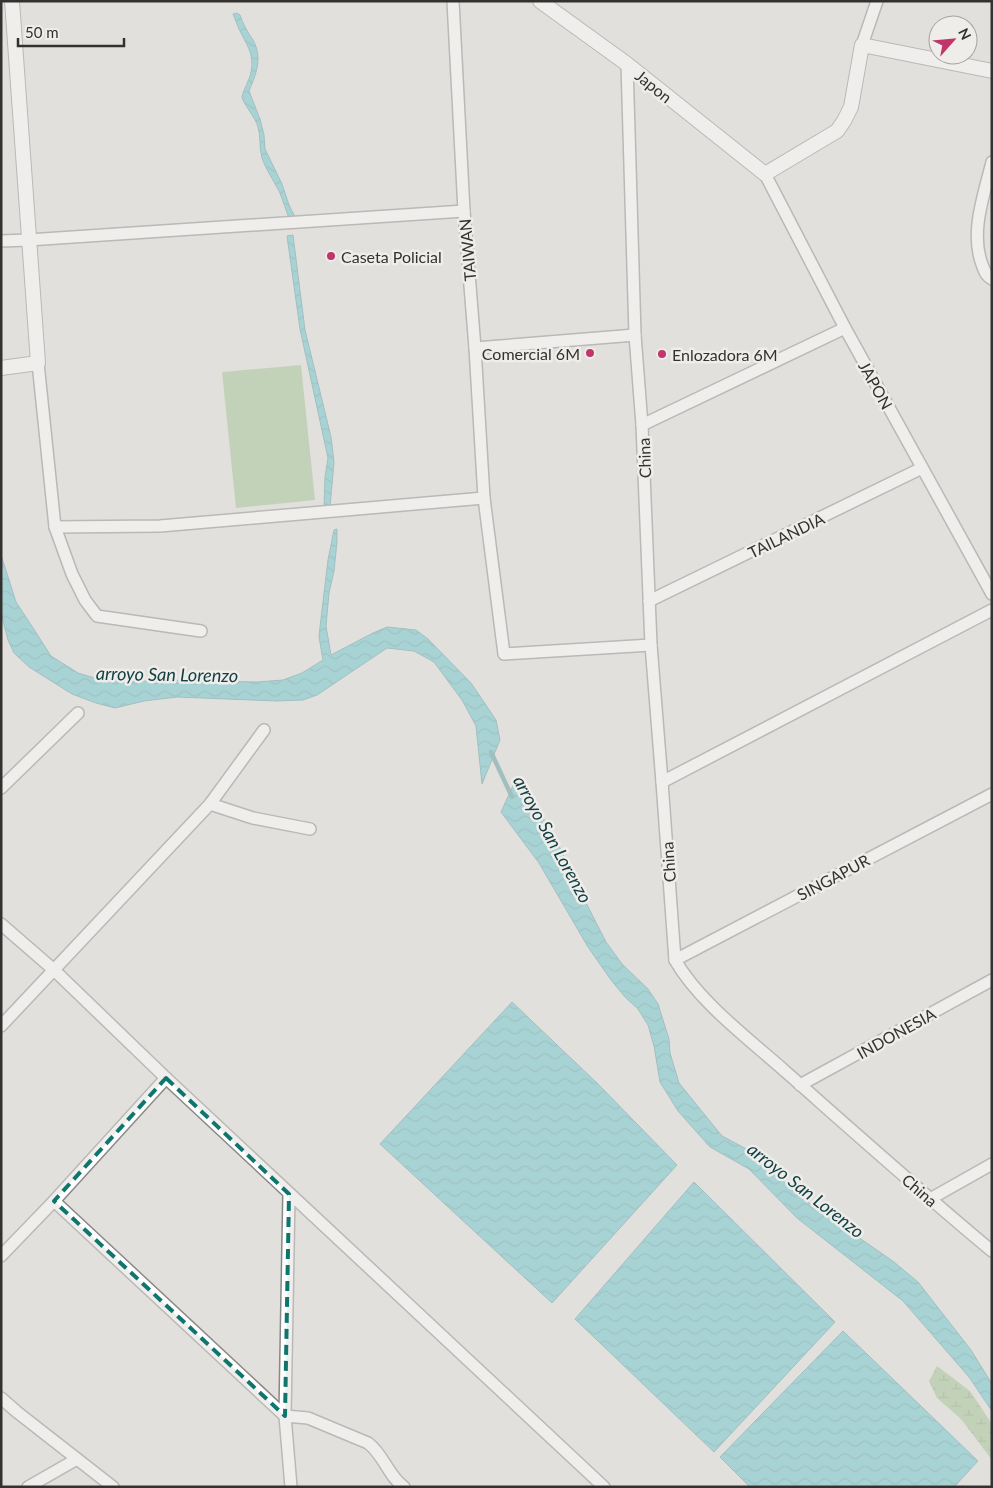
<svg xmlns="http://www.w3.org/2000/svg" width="993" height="1488" viewBox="0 0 993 1488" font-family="Lato,sans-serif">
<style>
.wetland{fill:url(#wetland-marsh)}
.pitch{fill:#9cc18c}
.water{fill:url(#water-waves);stroke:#54989e}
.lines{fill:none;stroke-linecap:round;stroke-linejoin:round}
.stream{stroke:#54989e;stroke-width:4.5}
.minor-casing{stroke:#8b8987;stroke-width:14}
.tertiary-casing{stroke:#8b8987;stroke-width:16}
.minor{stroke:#fff;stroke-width:11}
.tertiary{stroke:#fff;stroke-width:14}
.marked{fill:none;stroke:#0f766e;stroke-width:4;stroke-dasharray:10 6;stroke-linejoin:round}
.poi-dot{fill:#c0356a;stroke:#efedea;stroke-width:2}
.labels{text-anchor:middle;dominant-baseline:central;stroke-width:5;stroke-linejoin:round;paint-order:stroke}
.street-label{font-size:16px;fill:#333231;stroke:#efedea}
.poi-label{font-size:16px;fill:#333231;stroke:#efedea;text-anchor:start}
.water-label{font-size:18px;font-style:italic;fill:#134044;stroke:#efedea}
</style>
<defs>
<pattern id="wetland-marsh" width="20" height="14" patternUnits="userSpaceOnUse" patternTransform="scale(1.25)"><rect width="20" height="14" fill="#9cc18c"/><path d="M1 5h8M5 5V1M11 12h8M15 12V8" fill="none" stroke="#809d73"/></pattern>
<pattern id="water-waves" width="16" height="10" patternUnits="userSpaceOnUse" patternTransform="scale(1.25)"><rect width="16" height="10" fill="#62c3cc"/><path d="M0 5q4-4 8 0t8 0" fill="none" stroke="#519fa6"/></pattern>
</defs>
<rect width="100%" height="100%" fill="#e2e0dd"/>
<!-- wetland -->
<polygon class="wetland" points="937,1366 970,1391 992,1424 992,1460 961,1419 937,1398 929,1381"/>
<!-- pitch -->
<polygon class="pitch" points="301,365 315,500 236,508 222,372"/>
<!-- water -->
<g class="water">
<path d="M237,13L240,15C243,25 248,32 253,40C263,58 256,74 249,91L260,119L264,135L265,149L282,184L289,205L295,217L289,218C286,210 283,201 280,193C274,181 266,170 262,158C259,148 261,137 258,127C256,118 243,104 242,97C242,93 250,79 251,72C255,54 246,44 239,29C237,24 235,19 233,14Z"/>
<polygon points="293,235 305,330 331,437 334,462 330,507 324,508 325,477 328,458 300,329 287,236"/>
<polygon points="337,529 337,542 334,571 329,593 326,626 331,655 373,633 387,627 416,630 428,639 471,683 496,720 500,740 482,784 476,726 462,700 434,662 414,651 387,648 317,695 303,700 276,701 177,697 144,701 115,708 96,703 72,694 29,667 14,653 8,640 1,613 1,555 16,602 35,631 51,656 78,673 98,679 126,682 167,680 257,682 283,680 302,673 323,660 319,637 320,627 328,560 334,530"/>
<polygon points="517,777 532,802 552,831 581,893 606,942 622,964 648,989 658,1004 669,1039 670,1053 679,1083 722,1136 758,1155 795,1193 894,1262 918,1282 971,1350 992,1384 992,1411 969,1377 903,1301 797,1218 749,1169 710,1147 678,1111 660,1082 654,1046 648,1025 638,1009 625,997 611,980 588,947 539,863 501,812"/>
<polygon points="512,1002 598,1084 677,1165 552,1303 380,1144"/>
<polygon points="694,1182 835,1322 714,1452 575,1319"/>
<polygon points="843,1331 978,1461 954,1487 750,1487 720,1457"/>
</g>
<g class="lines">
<!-- stream -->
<polyline class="stream" points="491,752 512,797"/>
<defs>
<g id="minor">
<polyline points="453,1 464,211 475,348 484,498 504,654 651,645"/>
<polyline points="862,45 877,1"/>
<path d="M627,64L635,335L642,425L651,645L662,782L675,960C699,1002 749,1039 786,1072C854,1132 922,1193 992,1251"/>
<path d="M992,162C984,195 969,234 983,267C985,272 986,276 992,279"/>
<polyline points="765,174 845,328 992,594"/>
<polyline points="1,241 28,240 464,211"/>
<polyline points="475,348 635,335"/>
<polyline points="38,363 55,527 72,574 85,600 97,616 201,631"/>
<polyline points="642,425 845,328"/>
<polyline points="55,527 160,526 484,498"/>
<polyline points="649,601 922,468"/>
<polyline points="662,782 992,610"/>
<polyline points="1,788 78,713"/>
<polyline points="210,804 253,818 310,829"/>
<polyline points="1,924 54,970 166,1078 604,1487"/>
<polyline points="675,960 992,794"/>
<polyline points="1,1026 210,804 264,730"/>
<polyline points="800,1085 992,980"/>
<polyline points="289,1194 285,1416 291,1487"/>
<polyline points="930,1199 992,1164"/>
<path d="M54,1201L285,1416L308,1418L368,1443C384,1455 388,1476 404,1487"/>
<polyline points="1,1256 54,1201 166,1078"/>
<polyline points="1,1398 17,1412 113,1487"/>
<polyline points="28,1487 77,1459"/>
</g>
<g id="tertiary">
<polyline points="540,1 627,64 765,174 837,131 844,121 851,107 862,45 992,71"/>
<polyline points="1,368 38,363 12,1"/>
</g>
</defs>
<!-- minor casing -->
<use href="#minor" class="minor-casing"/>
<!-- tertiary casing -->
<use href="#tertiary" class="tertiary-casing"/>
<!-- minor -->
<use href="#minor" class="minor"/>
<!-- tertiary -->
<use href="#tertiary" class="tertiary"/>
</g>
<!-- marked area -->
<path d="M0 0H993V1488H0ZM166,1078L289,1194L285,1416L54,1201Z" fill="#e2e0dd" fill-opacity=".55" fill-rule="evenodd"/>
<path class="marked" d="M166,1078L289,1194L285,1416L54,1201Z"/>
<!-- markers -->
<g class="poi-dot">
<circle cx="331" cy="256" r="5"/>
<circle cx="590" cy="353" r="5"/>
<circle cx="662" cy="354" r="5"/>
</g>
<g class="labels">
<!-- street labels -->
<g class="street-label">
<text transform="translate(654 86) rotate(39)">Japon</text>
<text transform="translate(467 250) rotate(-95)">TAIWAN</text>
<text transform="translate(876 385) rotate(61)">JAPON</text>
<text transform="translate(644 458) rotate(-92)">China</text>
<text transform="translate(786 535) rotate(-26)">TAILANDIA</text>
<text transform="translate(668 862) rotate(-94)">China</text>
<text transform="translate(833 877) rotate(-28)">SINGAPUR</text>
<text transform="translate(896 1033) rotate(-29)">INDONESIA</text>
<text transform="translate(920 1190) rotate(41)">China</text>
</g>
<!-- poi labels -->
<g class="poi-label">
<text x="341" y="256">Caseta Policial</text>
<text x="580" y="353" text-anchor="end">Comercial 6M</text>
<text x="672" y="354">Enlozadora 6M</text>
</g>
<!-- water labels -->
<g class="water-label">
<text transform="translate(167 674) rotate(1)">arroyo San Lorenzo</text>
<text transform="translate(553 839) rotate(61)">arroyo San Lorenzo</text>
<text transform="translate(806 1190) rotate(38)">arroyo San Lorenzo</text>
</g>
</g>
<!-- border -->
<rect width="993" height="1488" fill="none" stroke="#333231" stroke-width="5"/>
<!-- north arrow -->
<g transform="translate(953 40) rotate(63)"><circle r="24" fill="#efedea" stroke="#a4a2a0"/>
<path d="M0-4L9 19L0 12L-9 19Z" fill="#c0356a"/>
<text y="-8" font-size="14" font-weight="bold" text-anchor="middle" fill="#333231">N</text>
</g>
<!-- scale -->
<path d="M18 38v8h106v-8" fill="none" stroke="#333231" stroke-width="2.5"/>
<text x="25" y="38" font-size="15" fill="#333231" stroke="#efedea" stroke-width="4" paint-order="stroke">50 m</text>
</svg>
